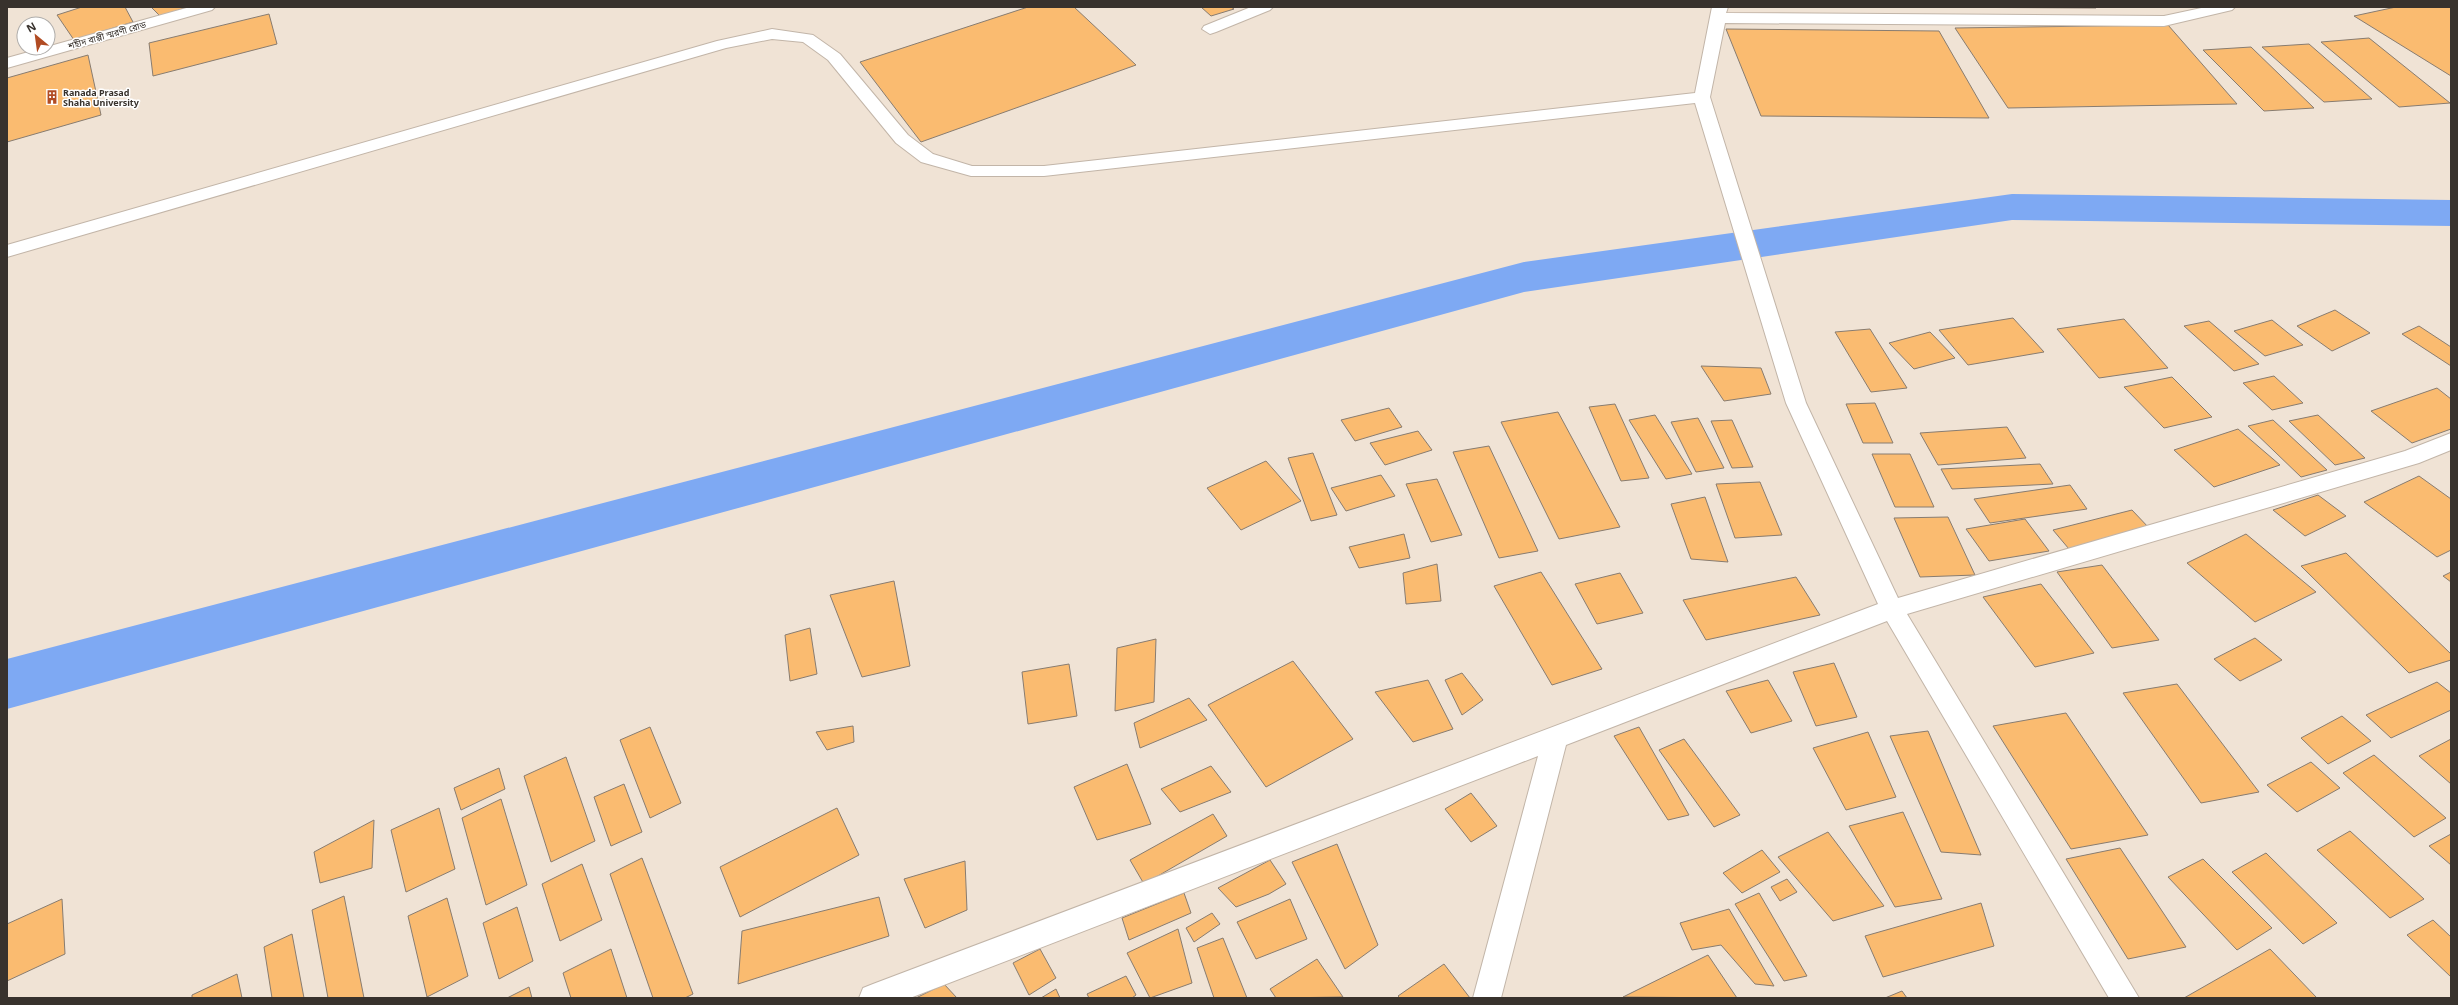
<svg xmlns="http://www.w3.org/2000/svg" width="2458" height="1005" viewBox="0 0 2458 1005" font-family="'Noto Sans','Noto Sans Bengali',sans-serif">
<style>
.lines{fill:none;stroke-linecap:round;stroke-linejoin:round}
.canal{fill:#7ea9f3;fill-rule:evenodd}
.building{fill:#fabb70;stroke:#887c70}
.minor-casing{stroke:#c2b5a8;stroke-width:2}
.minor{fill:#fff;fill-rule:evenodd}
.labels{text-anchor:middle;dominant-baseline:central;stroke-width:3;stroke-linejoin:round;paint-order:stroke}
.far-street-label{font-size:9px;fill:#38322d;stroke:#fff}
.far-poi-label{font-size:9px;font-weight:bold;fill:#38322d;stroke:#fff;text-anchor:start}
</style>
<rect width="100%" height="100%" fill="#f0e3d5"/>
<g class="lines">
<!-- canal -->
<polygon class="canal" points="2012,194 2451,200 2451,226 2012,220 1524,292 7,709 7,659 1524,262"/>
</g>
<!-- building -->
<g class="building">
<polygon points="82,7 125,7 133,22 74,40 57,15"/>
<polygon points="151,7 187,7 161,17"/>
<polygon points="1028,7 1074,7 1136,65 921,142 860,62"/>
<polygon points="1201,7 1231,7 1234,9 1211,16"/>
<polygon points="1891,7 2096,7 2096,8"/>
<polygon points="2396,7 2451,7 2451,76 2354,16"/>
<polygon points="269,14 277,44 153,76 149,43"/>
<polygon points="2168,25 2237,104 2008,108 1955,28"/>
<polygon points="1726,29 1939,31 1989,118 1761,116"/>
<polygon points="2369,38 2450,103 2399,107 2321,42"/>
<polygon points="2309,44 2372,99 2324,102 2262,47"/>
<polygon points="2251,47 2314,108 2264,111 2203,50"/>
<polygon points="88,55 101,115 7,142 7,78"/>
<polygon points="2335,310 2370,333 2332,351 2297,326"/>
<polygon points="2013,318 2044,352 1968,365 1939,330"/>
<polygon points="2124,319 2168,368 2099,378 2057,329"/>
<polygon points="2272,320 2303,345 2265,356 2234,331"/>
<polygon points="2209,321 2259,364 2234,371 2184,326"/>
<polygon points="2419,326 2451,347 2451,366 2402,334"/>
<polygon points="1870,329 1907,388 1871,392 1835,332"/>
<polygon points="1930,332 1955,358 1914,369 1889,343"/>
<polygon points="1701,366 1761,368 1771,394 1724,401"/>
<polygon points="2274,376 2303,403 2272,410 2243,383"/>
<polygon points="2172,377 2212,417 2164,428 2124,387"/>
<polygon points="2437,388 2451,399 2451,429 2412,443 2371,411"/>
<polygon points="1875,403 1893,443 1863,443 1846,404"/>
<polygon points="1615,404 1649,478 1621,481 1589,407"/>
<polygon points="1389,408 1402,427 1355,441 1341,420"/>
<polygon points="1558,412 1620,527 1559,539 1501,422"/>
<polygon points="1655,415 1692,474 1666,479 1629,420"/>
<polygon points="2318,415 2365,458 2335,465 2289,421"/>
<polygon points="1698,418 1724,468 1696,472 1671,422"/>
<polygon points="1732,420 1753,467 1732,468 1711,421"/>
<polygon points="2273,420 2327,470 2301,477 2248,426"/>
<polygon points="2007,427 2026,458 1938,465 1920,433"/>
<polygon points="2238,429 2280,465 2214,487 2174,450"/>
<polygon points="1418,431 1432,450 1385,465 1370,443"/>
<polygon points="1489,446 1538,551 1499,558 1453,452"/>
<polygon points="1313,453 1337,515 1311,521 1288,458"/>
<polygon points="1872,454 1910,454 1934,507 1895,507"/>
<polygon points="1266,461 1301,501 1241,530 1207,488"/>
<polygon points="2040,464 2053,484 1952,489 1941,469"/>
<polygon points="1381,475 1395,496 1346,511 1331,488"/>
<polygon points="2419,476 2451,499 2451,550 2437,557 2364,502"/>
<polygon points="1437,479 1462,535 1431,542 1406,484"/>
<polygon points="1760,482 1782,535 1735,538 1716,484"/>
<polygon points="2070,485 2087,509 1990,523 1974,499"/>
<polygon points="2318,495 2346,516 2305,536 2273,510"/>
<polygon points="1705,497 1728,562 1691,559 1671,504"/>
<polygon points="2132,510 2150,529 2069,549 2053,530"/>
<polygon points="1948,517 1975,575 1920,577 1894,518"/>
<polygon points="2025,519 2049,551 1989,561 1966,529"/>
<polygon points="1404,534 1410,558 1359,568 1349,547"/>
<polygon points="2246,534 2316,592 2255,622 2187,563"/>
<polygon points="2346,553 2451,654 2451,660 2409,673 2301,566"/>
<polygon points="1437,564 1441,601 1406,604 1403,573"/>
<polygon points="2102,565 2159,640 2112,648 2057,572"/>
<polygon points="1541,572 1602,669 1552,685 1494,586"/>
<polygon points="2451,572 2451,582 2443,576"/>
<polygon points="1620,573 1643,613 1597,624 1575,584"/>
<polygon points="1796,577 1820,615 1706,640 1683,600"/>
<polygon points="894,581 910,666 862,677 830,595"/>
<polygon points="2041,584 2094,653 2035,667 1983,597"/>
<polygon points="810,628 817,674 790,681 785,635"/>
<polygon points="2255,638 2282,660 2240,681 2214,659"/>
<polygon points="1156,639 1154,702 1115,711 1117,648"/>
<polygon points="1293,661 1353,739 1266,787 1208,705"/>
<polygon points="1834,663 1857,717 1816,726 1793,672"/>
<polygon points="1069,664 1077,716 1028,724 1022,672"/>
<polygon points="1462,673 1483,700 1462,715 1445,680"/>
<polygon points="1428,680 1453,729 1413,742 1375,692"/>
<polygon points="1768,680 1792,721 1751,733 1726,691"/>
<polygon points="2437,682 2451,693 2451,710 2391,738 2366,715"/>
<polygon points="2177,684 2259,792 2201,803 2123,693"/>
<polygon points="1189,698 1207,720 1140,748 1134,723"/>
<polygon points="2066,713 2148,835 2071,849 1993,726"/>
<polygon points="2342,716 2371,741 2328,764 2301,738"/>
<polygon points="853,726 854,742 827,750 816,732"/>
<polygon points="650,727 681,803 650,818 620,740"/>
<polygon points="1639,727 1689,815 1668,820 1614,736"/>
<polygon points="1928,731 1981,855 1941,852 1890,736"/>
<polygon points="1868,732 1896,797 1846,810 1813,748"/>
<polygon points="1684,739 1740,815 1714,827 1659,750"/>
<polygon points="2451,739 2451,784 2419,756"/>
<polygon points="2374,755 2446,818 2414,837 2343,773"/>
<polygon points="566,757 595,841 551,862 524,776"/>
<polygon points="2311,762 2340,788 2297,812 2267,785"/>
<polygon points="1127,764 1151,824 1097,840 1074,787"/>
<polygon points="1211,766 1231,792 1180,812 1161,789"/>
<polygon points="499,768 505,789 461,810 454,788"/>
<polygon points="624,784 642,832 611,846 594,797"/>
<polygon points="1471,793 1497,826 1471,842 1445,809"/>
<polygon points="501,799 527,885 486,905 462,818"/>
<polygon points="439,808 455,869 406,892 391,830"/>
<polygon points="837,808 859,855 740,917 720,867"/>
<polygon points="1903,812 1942,899 1895,907 1849,826"/>
<polygon points="1213,814 1227,836 1144,884 1130,860"/>
<polygon points="374,820 372,868 320,883 314,852"/>
<polygon points="2350,831 2424,899 2390,918 2317,850"/>
<polygon points="1828,832 1884,906 1833,921 1778,857"/>
<polygon points="2451,834 2451,865 2429,846"/>
<polygon points="1337,844 1378,945 1345,969 1292,862"/>
<polygon points="2120,848 2186,947 2128,959 2066,859"/>
<polygon points="1762,850 1780,872 1742,893 1723,873"/>
<polygon points="2266,853 2337,923 2303,944 2232,872"/>
<polygon points="642,858 693,994 685,998 653,998 610,874"/>
<polygon points="2203,859 2272,928 2237,950 2168,877"/>
<polygon points="1270,860 1286,884 1269,894 1236,907 1218,888"/>
<polygon points="965,861 967,910 925,928 904,879"/>
<polygon points="582,864 602,920 560,941 542,884"/>
<polygon points="1787,879 1797,892 1780,901 1771,887"/>
<polygon points="1184,893 1191,913 1129,940 1122,918"/>
<polygon points="1759,893 1807,976 1784,981 1735,904"/>
<polygon points="344,896 364,998 328,998 312,910"/>
<polygon points="879,897 889,936 738,984 742,931"/>
<polygon points="447,898 468,976 427,997 408,916"/>
<polygon points="62,899 65,954 7,981 7,924"/>
<polygon points="1290,899 1307,939 1256,959 1237,922"/>
<polygon points="1981,903 1994,946 1883,977 1865,936"/>
<polygon points="517,907 533,961 499,979 483,923"/>
<polygon points="1729,909 1774,986 1755,984 1721,945 1692,950 1680,923"/>
<polygon points="1212,913 1220,924 1194,942 1186,928"/>
<polygon points="2433,920 2451,937 2451,977 2407,935"/>
<polygon points="1178,929 1192,983 1150,998 1127,953"/>
<polygon points="292,934 304,998 272,998 264,947"/>
<polygon points="1223,938 1247,998 1214,998 1197,948"/>
<polygon points="611,949 627,998 571,998 563,973"/>
<polygon points="1040,949 1056,978 1029,995 1013,963"/>
<polygon points="2270,949 2317,998 2184,998"/>
<polygon points="1708,955 1737,998 1623,997"/>
<polygon points="1317,959 1343,997 1276,998 1270,989"/>
<polygon points="1444,964 1470,998 1400,998 1398,996"/>
<polygon points="237,974 242,998 192,998 192,995"/>
<polygon points="1126,976 1136,995 1132,998 1089,998 1087,994"/>
<polygon points="944,984 957,998 916,998"/>
<polygon points="529,987 532,998 507,998"/>
<polygon points="1056,989 1060,998 1041,998"/>
<polygon points="1902,991 1907,998 1885,998"/>
</g>
<g class="lines">
<defs>
<g id="minor">
<polygon points="190,7 215,7 212,10 7,68 7,58"/>
<polygon points="1251,7 1273,7 1270,10 1216,32 1210,34 1202,29 1204,26"/>
<polygon points="1712,7 1728,7 1726,13 2164,16 2206,7 2235,7 2232,10 2164,26 1725,23 1710,97 1806,403 1898,598 2405,451 2451,433 2451,450 2419,463 1907,614 2139,998 2109,998 1887,621 1566,745 1501,998 1473,998 1538,756 910,998 859,998 863,988 873,984 1878,604 1786,403 1695,103 1044,176 971,176 921,162 896,143 828,60 803,42 772,39 726,48 7,257 7,245 717,41 772,29 813,35 840,54 908,135 933,154 972,166 1044,166 1695,93"/>
</g>
</defs>
<!-- minor casing -->
<use href="#minor" class="minor-casing"/>
<!-- minor -->
<use href="#minor" class="minor"/>
</g>
<!-- icons -->
<defs>
<symbol id="building-bare" viewBox="-9 -9 18 18"><path d="M-4-6H4V6H1V3H-1V6H-4ZM-2.5-4.3h1.7v1.8h-1.7ZM.8-4.3h1.7v1.8H.8ZM-2.5-1h1.7V.8h-1.7ZM.8-1h1.7V.8H.8Z" fill="#b14b23" stroke="#fff" stroke-width="2.5" paint-order="stroke"/></symbol>
</defs>
<g fill-rule="evenodd">
<use href="#building-bare" x="42" y="87" width="20" height="20"/>
</g>
<g class="labels">
<!-- far-street labels -->
<g class="far-street-label">
<text transform="translate(107 35) rotate(-16)">শহীদ বাপ্পী স্মরণী রোড</text>
</g>
<!-- far-poi labels -->
<g class="far-poi-label">
<text x="63" y="92">Ranada Prasad<tspan x="63" dy="10">Shaha University</tspan></text>
</g>
</g>
<!-- border -->
<rect width="2458" height="1005" fill="none" stroke="#38322d" stroke-width="16"/>
<!-- north arrow -->
<g transform="translate(36 36) rotate(331)"><circle r="19" fill="#ffffff" stroke="#afadab"/>
<path d="M0-3L7 15L0 10L-7 15Z" fill="#b14b23"/>
<text y="-6" font-size="11" font-weight="bold" text-anchor="middle" fill="#38322d">N</text>
</g>
</svg>
